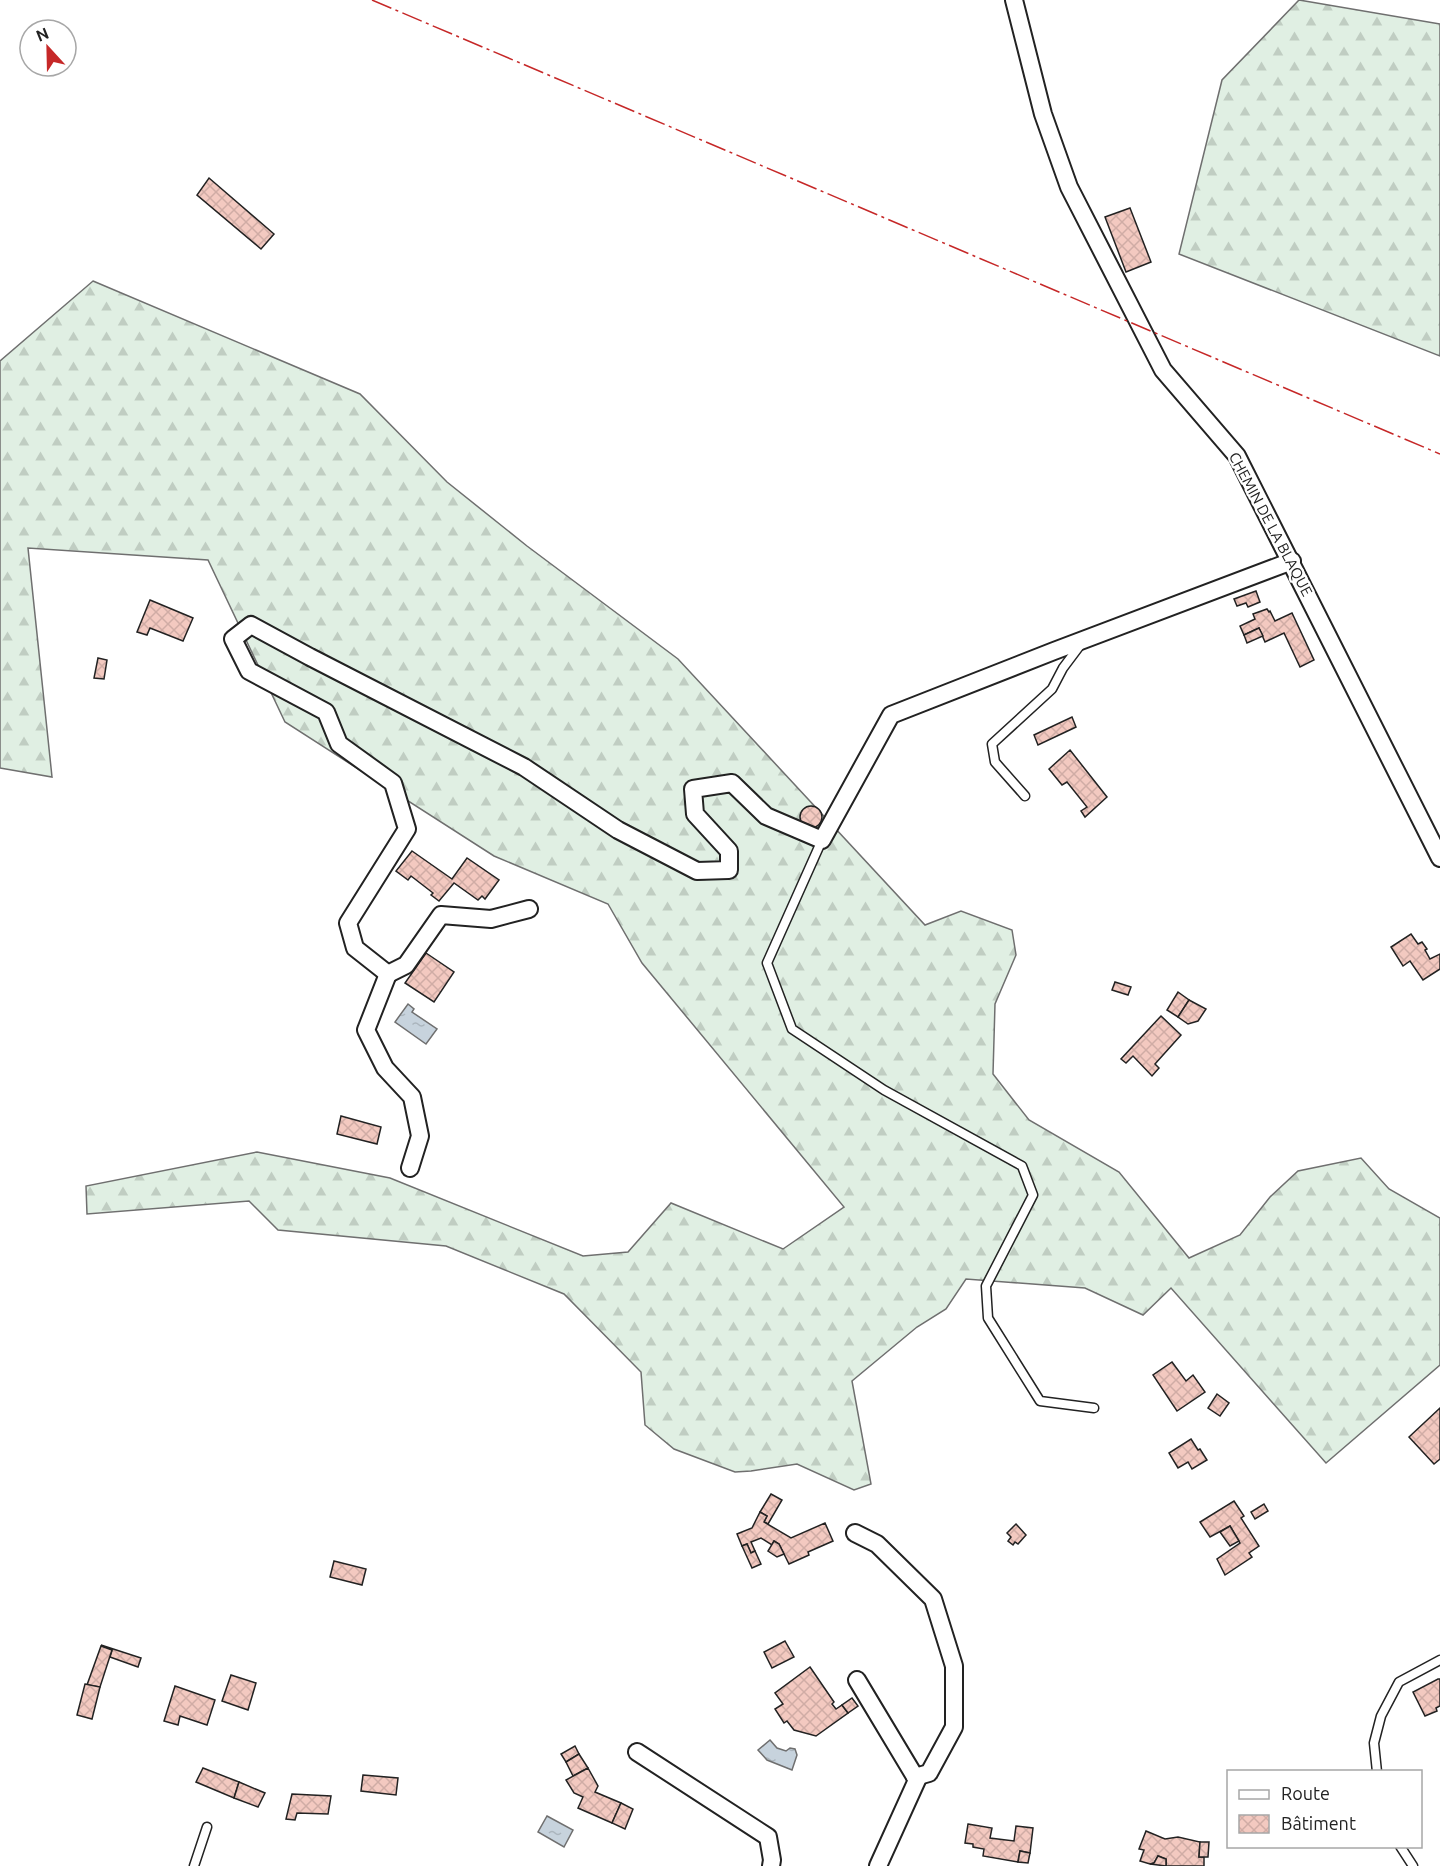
<svg xmlns="http://www.w3.org/2000/svg" width="1440" height="1866" viewBox="0 0 1440 1866" font-family="Ubuntu,sans-serif">
<style>
.forest{fill:url(#forest-firs);stroke:#6f6f6f;stroke-width:1.5}
.water{fill:url(#water-ripples);stroke:#6f6f6f;stroke-width:1.5}
.building{fill:url(#building-cross-hatch);stroke:#222;stroke-width:1.5}
.lines{fill:none;stroke-linecap:round;stroke-linejoin:round}
.lane-casing{stroke:#222;stroke-width:11}
.street-casing{stroke:#222;stroke-width:20}
.lane{stroke:#fff;stroke-width:8}
.street{stroke:#fff;stroke-width:16}
.power{stroke:#c62828;stroke-width:1.5;stroke-dasharray:21 4.5 3 4.5;stroke-linecap:butt}
.labels{text-anchor:middle;dominant-baseline:central;stroke-width:4.5;stroke-linejoin:round;paint-order:stroke}
.street-label{font-size:15px;fill:#222;stroke:#fff}
</style>
<defs>
<pattern id="forest-firs" width="22" height="20" patternUnits="userSpaceOnUse" patternTransform="scale(1.5)"><rect width="22" height="20" fill="#e0efe3"/><path d="M5 1l3.5 6h-7zM16 11l3.5 6h-7z" fill="#c0cdc2"/></pattern>
<pattern id="water-ripples" width="26" height="14" patternUnits="userSpaceOnUse" patternTransform="scale(1.5)"><rect width="26" height="14" fill="#c7d3dd"/><path d="M2 4q2-2 4 0t4 0M15 11q2-2 4 0t4 0" fill="none" stroke="#abb5bd"/></pattern>
<pattern id="building-cross-hatch" width="8" height="8" patternUnits="userSpaceOnUse" patternTransform="scale(1.5)"><rect width="8" height="8" fill="#f3c9c0"/><path d="M0 0l8 8M0 8l8-8" fill="none" stroke="#d0aca5"/></pattern>
</defs>
<rect width="100%" height="100%" fill="#fff"/>
<!-- forest -->
<g class="forest">
<polygon points="1299,0 1440,24 1440,356 1179,254 1222,80"/>
<polygon points="93,281 360,394 447,482 527,546 678,659 925,925 961,911 1012,930 1016,955 995,1004 993,1074 1029,1120 1119,1172 1189,1258 1240,1235 1270,1197 1298,1171 1361,1158 1389,1189 1440,1218 1440,1365 1326,1463 1171,1288 1143,1315 1085,1288 966,1279 946,1309 917,1327 852,1381 871,1484 854,1490 797,1464 751,1471 735,1472 674,1449 645,1425 641,1372 564,1294 446,1246 278,1230 249,1201 87,1214 86,1186 257,1152 390,1178 583,1256 628,1252 671,1203 783,1249 844,1207 642,963 608,904 494,856 285,722 208,560 28,548 52,777 0,768 0,361"/>
</g>
<!-- water -->
<g class="water">
<polygon points="408,1004 414,1009 412,1012 437,1029 426,1044 395,1022"/>
<polygon points="770,1740 777,1748 786,1751 790,1748 795,1749 797,1755 792,1770 767,1760 758,1750"/>
<polygon points="547,1816 573,1830 564,1847 538,1832"/>
</g>
<!-- building -->
<g class="building">
<polygon points="209,178 274,234 261,249 197,195"/>
<polygon points="1130,208 1151,262 1126,272 1105,217"/>
<polygon points="1256,591 1260,602 1248,607 1246,603 1237,606 1234,599"/>
<polygon points="150,600 193,618 183,641 150,628 147,635 137,632"/>
<polygon points="1267,609 1269,612 1270,611 1275,621 1292,613 1314,660 1300,667 1284,633 1265,642 1259,628 1244,635 1240,626 1255,619 1253,614"/>
<polygon points="1259,628 1263,636 1247,643 1244,635"/>
<polygon points="98,658 107,660 104,679 94,678"/>
<polygon points="1072,717 1076,727 1038,745 1034,735"/>
<polygon points="1070,750 1107,797 1085,817 1081,811 1087,807 1067,782 1062,785 1049,769"/>
<circle cx="811" cy="817" r="11"/>
<polygon points="412,851 452,879 467,858 499,880 485,899 482,896 478,900 454,883 439,901 431,895 433,893 411,876 408,880 396,871"/>
<polygon points="1411,934 1418,944 1422,942 1427,949 1425,950 1430,959 1440,954 1440,969 1423,980 1410,961 1403,966 1391,947"/>
<polygon points="426,953 454,972 434,1002 405,983"/>
<polygon points="1115,982 1131,987 1128,995 1112,990"/>
<polygon points="1178,992 1189,1000 1178,1017 1167,1010"/>
<polygon points="1189,1000 1206,1009 1198,1021 1188,1024 1178,1017"/>
<polygon points="1161,1016 1181,1035 1155,1064 1159,1068 1152,1076 1133,1056 1126,1063 1121,1059"/>
<polygon points="341,1116 381,1127 377,1144 337,1134"/>
<polygon points="1172,1362 1186,1381 1193,1375 1205,1392 1177,1411 1153,1375"/>
<polygon points="1217,1394 1229,1403 1220,1416 1208,1408"/>
<polygon points="1440,1408 1440,1459 1434,1464 1409,1437"/>
<polygon points="1191,1439 1198,1450 1200,1449 1207,1460 1192,1469 1188,1462 1178,1468 1169,1453"/>
<polygon points="771,1494 782,1500 768,1524 764,1522 767,1516 760,1512"/>
<polygon points="1234,1501 1244,1516 1241,1518 1259,1546 1249,1553 1252,1557 1225,1575 1217,1559 1240,1543 1230,1526 1210,1537 1200,1522"/>
<polygon points="1264,1504 1268,1511 1255,1519 1251,1512"/>
<polygon points="760,1512 767,1516 764,1522 791,1538 825,1523 833,1541 808,1552 809,1555 789,1564 779,1544 774,1541 772,1545 761,1538 751,1542 755,1551 751,1553 747,1544 742,1546 737,1534 752,1528"/>
<polygon points="1016,1524 1026,1535 1018,1544 1015,1542 1013,1545 1008,1541 1011,1537 1007,1533"/>
<polygon points="1230,1526 1239,1541 1230,1546 1220,1532"/>
<polygon points="774,1541 779,1544 784,1554 777,1557 768,1551"/>
<polygon points="747,1544 751,1553 755,1551 761,1564 752,1568 742,1546"/>
<polygon points="334,1561 366,1569 362,1585 330,1577"/>
<polygon points="785,1641 794,1657 772,1668 764,1652"/>
<polygon points="101,1645 141,1658 138,1667 110,1657 112,1650"/>
<polygon points="101,1646 112,1650 100,1687 87,1685"/>
<polygon points="810,1667 834,1702 832,1704 836,1709 842,1705 848,1713 816,1736 794,1730 787,1721 784,1723 775,1709 783,1704 775,1693"/>
<polygon points="231,1675 256,1683 248,1710 222,1701"/>
<polygon points="1438,1679 1440,1679 1440,1706 1436,1708 1437,1711 1425,1716 1413,1692"/>
<polygon points="85,1684 100,1687 92,1719 77,1715"/>
<polygon points="175,1686 215,1700 207,1725 180,1716 178,1725 164,1721"/>
<polygon points="852,1698 858,1706 848,1713 842,1705"/>
<polygon points="575,1746 579,1754 566,1762 561,1754"/>
<polygon points="579,1754 588,1768 573,1776 566,1762"/>
<polygon points="203,1768 239,1782 234,1798 196,1782"/>
<polygon points="588,1768 598,1786 595,1792 621,1803 612,1823 578,1808 583,1797 574,1793 566,1780"/>
<polygon points="363,1775 398,1778 396,1795 361,1791"/>
<polygon points="239,1782 265,1793 258,1807 234,1798"/>
<polygon points="292,1794 331,1796 328,1814 297,1813 295,1820 286,1819"/>
<polygon points="621,1803 633,1809 625,1829 612,1823"/>
<polygon points="968,1824 992,1828 990,1838 1014,1841 1016,1826 1033,1828 1030,1853 1020,1851 1018,1862 983,1856 984,1849 973,1847 973,1844 965,1843"/>
<polygon points="1146,1831 1165,1839 1178,1837 1200,1842 1199,1857 1204,1857 1204,1866 1166,1866 1166,1859 1158,1856 1154,1863 1150,1864 1140,1861 1144,1850 1139,1849"/>
<polygon points="1200,1842 1209,1842 1208,1857 1199,1857"/>
<polygon points="1020,1851 1030,1853 1028,1863 1018,1862"/>
<polygon points="1158,1856 1166,1859 1166,1866 1150,1864 1154,1863"/>
</g>
<g class="lines">
<defs>
<g id="lane">
<polyline points="1025,796 995,762 992,744 1052,689 1063,668 1081,644"/>
<polyline points="822,840 767,963 792,1029 884,1090 1022,1166 1033,1195 986,1286 988,1318 1040,1401 1094,1408"/>
<polyline points="1377,1772 1374,1743 1381,1716 1399,1682 1440,1660"/>
<polyline points="1400,1846 1413,1866"/>
<polyline points="194,1866 207,1827"/>
</g>
<g id="street">
<polyline points="1014,0 1043,114 1069,187 1163,370 1237,456 1440,858"/>
<polyline points="529,909 491,919 441,915 406,965 388,974 355,948 348,923 407,829 393,783 339,744 326,712 249,671 233,639 251,625 310,657 524,767 618,830 697,871 729,870 729,851 695,814 693,789 732,783 766,816 822,840 891,715 1054,651 1292,561"/>
<polyline points="388,974 366,1030 385,1068 412,1097 420,1136 410,1168"/>
<polyline points="855,1533 877,1544 933,1599 954,1666 954,1727 929,1773 915,1777"/>
<polyline points="857,1680 917,1780 878,1866"/>
<polyline points="637,1752 768,1837 772,1860 771,1866"/>
</g>
</defs>
<!-- lane casing -->
<use href="#lane" class="lane-casing"/>
<!-- street casing -->
<use href="#street" class="street-casing"/>
<!-- lane -->
<use href="#lane" class="lane"/>
<!-- street -->
<use href="#street" class="street"/>
<!-- power -->
<polyline class="power" points="372,0 1440,454"/>
</g>
<g class="labels">
<!-- street labels -->
<g class="street-label">
<text transform="translate(1271 524) rotate(62)">CHEMIN DE LA BLAQUE</text>
</g>
</g>
<!-- legend -->
<rect x="1227" y="1770" width="195" height="78" fill="#ffffff" stroke="#a7a7a7" stroke-width="1.5"/>
<rect x="1239" y="1790" width="30" height="9" fill="#ffffff" stroke="#a7a7a7" stroke-width="1.5"/>
<text x="1281" y="1800" font-size="18" fill="#222222">Route</text>
<rect x="1239" y="1815" width="30" height="18" fill="url(#building-cross-hatch)" stroke="#a7a7a7" stroke-width="1.5"/>
<text x="1281" y="1830" font-size="18" fill="#222222">Bâtiment</text>
<!-- north arrow -->
<g transform="translate(48 48) rotate(338)"><circle r="28" fill="#ffffff" stroke="#a7a7a7" stroke-width="1.5"/>
<path d="M0-4.5L10 22L0 15L-10 22Z" fill="#c62828"/>
<text y="-9" font-size="16" font-weight="bold" text-anchor="middle" fill="#222222">N</text>
</g>
</svg>
